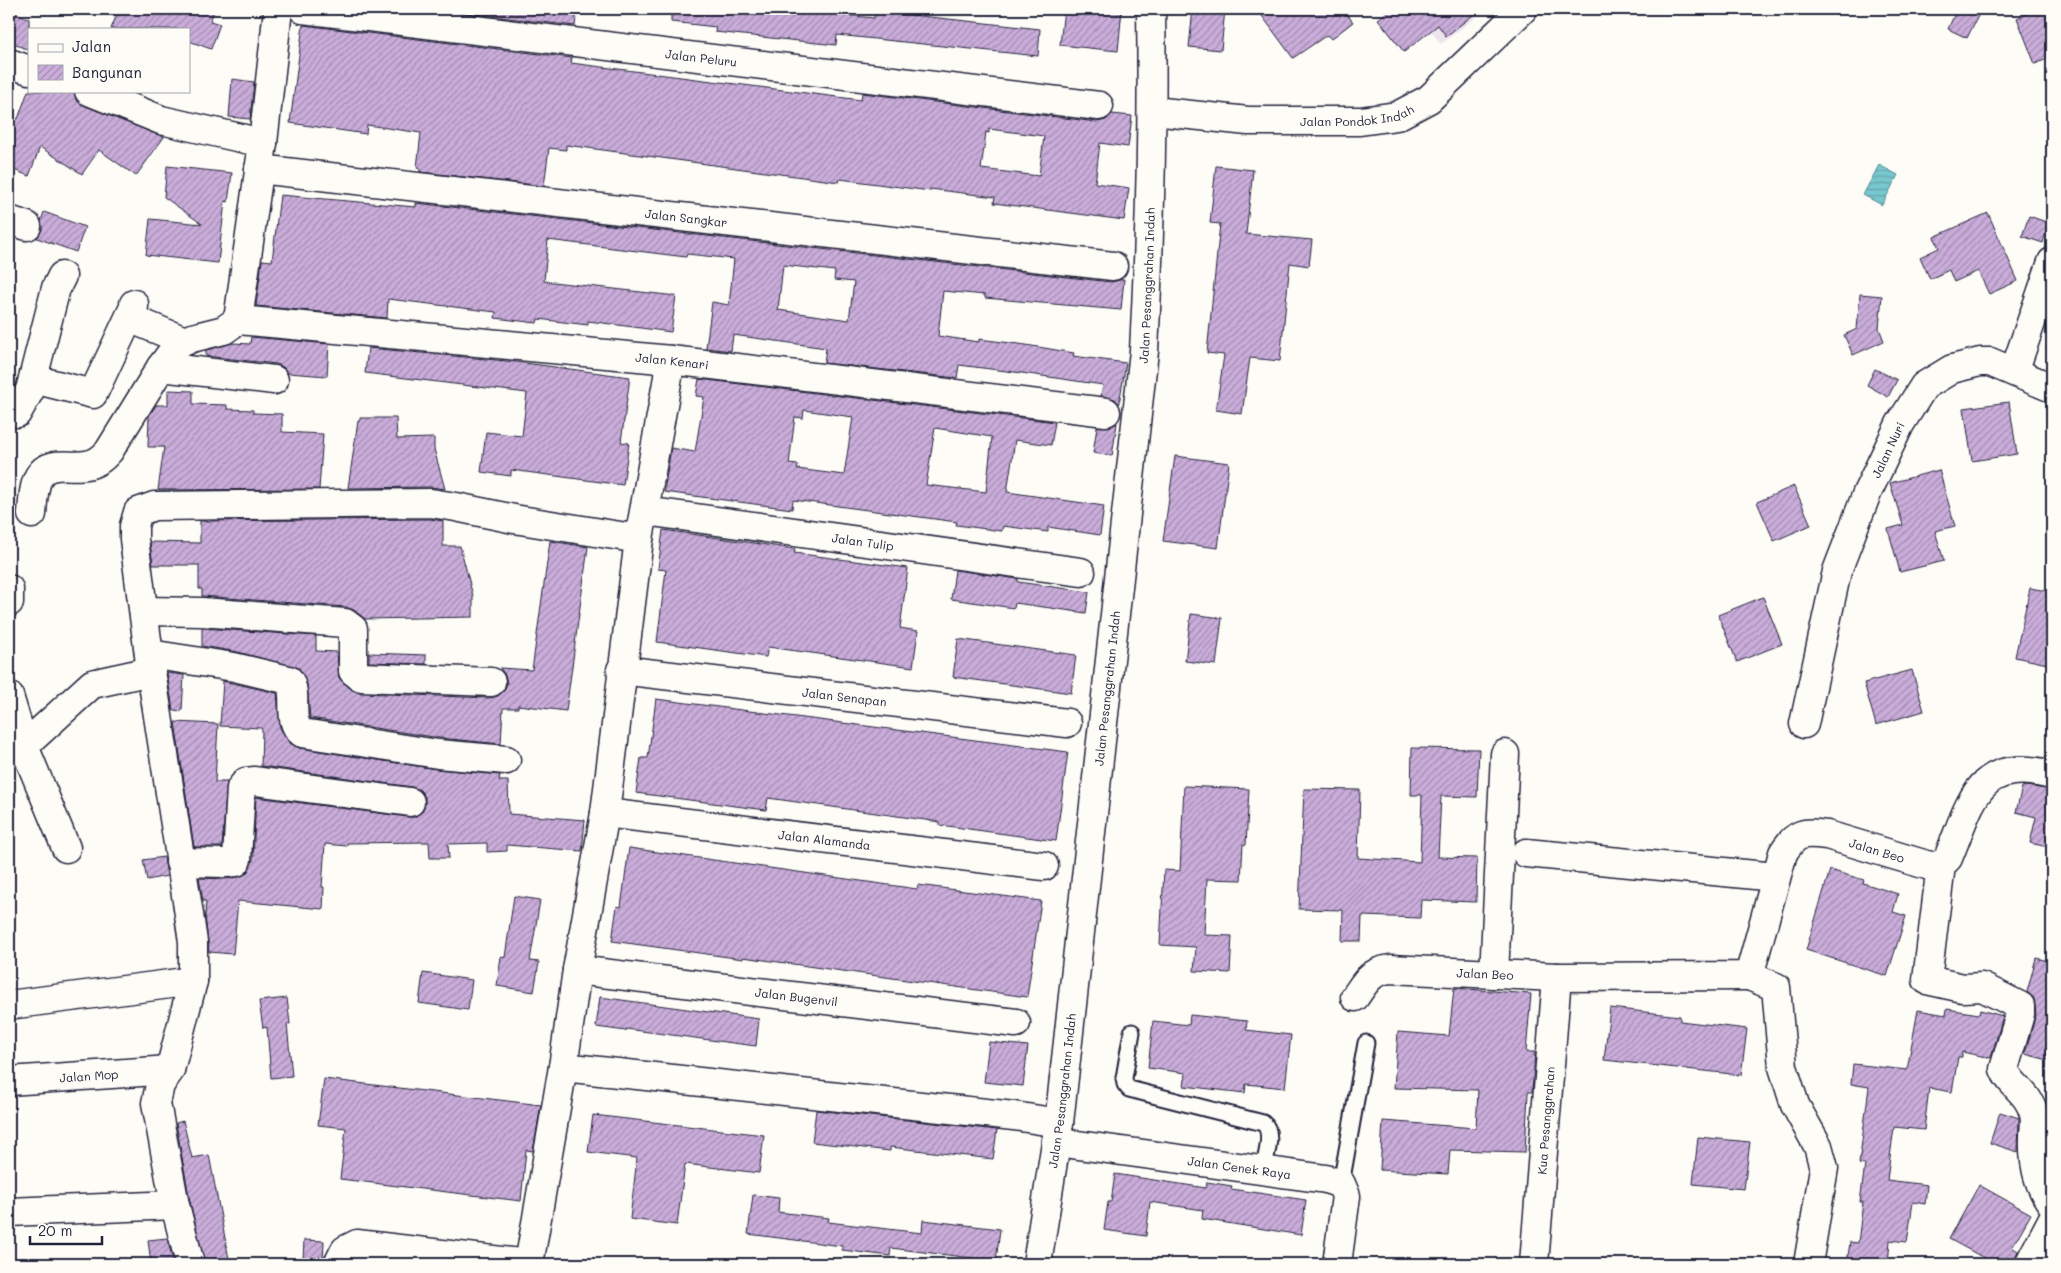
<svg xmlns="http://www.w3.org/2000/svg" width="2061" height="1273" viewBox="0 0 2061 1273" font-family="Mali,sans-serif">
<style>
.built{fill:#eee4ee}
.water{fill:url(#water-rules);stroke:#558693}
.building{fill:url(#building-hatch);stroke:#22223b;fill-rule:evenodd}
.lines{fill:none;stroke-linecap:round;stroke-linejoin:round}
.service-casing{stroke:#22223b;stroke-width:19}
.minor-casing{stroke:#22223b;stroke-width:31}
.tertiary-casing{stroke:#22223b;stroke-width:31}
.service{stroke:#fdfcf7;stroke-width:15}
.minor{stroke:#fdfcf7;stroke-width:28}
.tertiary{stroke:#fdfcf7;stroke-width:28}
.labels{text-anchor:middle;dominant-baseline:central;stroke-width:4;stroke-linejoin:round;paint-order:stroke}
.street-label{font-size:12px;fill:#22223b;stroke:#fdfcf7}
</style>
<defs>
<pattern id="water-rules" width="6" height="5" patternUnits="userSpaceOnUse" patternTransform="scale(1.25)"><rect width="6" height="5" fill="#77c8ce"/><path d="M0 2.5h6" fill="none" stroke="#61a2a8"/></pattern>
<pattern id="building-hatch" width="6" height="6" patternUnits="userSpaceOnUse" patternTransform="scale(1.25)"><rect width="6" height="6" fill="#caadda"/><path d="M-1 1l2-2M0 6l6-6M5 7l2-2" fill="none" stroke="#a48cb2"/></pattern>
</defs>
<rect width="100%" height="100%" fill="#fdfcf7"/>
<filter id="ink" filterUnits="userSpaceOnUse"><feTurbulence type="fractalNoise" baseFrequency=".02" numOctaves="2"/><feDisplacementMap in="SourceGraphic" scale="10" xChannelSelector="R" yChannelSelector="G"/><feConvolveMatrix kernelMatrix="1 2 1 2 8 2 1 2 1" color-interpolation-filters="sRGB"/></filter>
<g filter="url(#ink)">
<!-- built -->
<polygon class="built" points="1414,9 1487,9 1441,44"/>
<!-- water -->
<polygon class="water" points="1879,165 1898,175 1882,205 1863,195"/>
<!-- building -->
<g class="building">
<polygon points="119,9 215,9 210,21 220,24 211,49 189,41 189,29 111,29"/>
<polygon points="449,9 577,9 575,26 449,11"/>
<polygon points="671,9 790,9 874,18 875,11 1040,29 1038,56 837,35 836,45 715,32 716,27 671,22"/>
<polygon points="1064,9 1122,9 1118,51 1060,45"/>
<polygon points="1193,9 1225,9 1221,50 1189,47"/>
<polygon points="1257,9 1343,9 1353,22 1331,39 1327,35 1293,58"/>
<polygon points="1391,9 1481,9 1446,36 1438,25 1404,52 1378,19"/>
<polygon points="1957,9 1962,9 1978,16 1967,38 1948,29"/>
<polygon points="2039,9 2052,9 2052,57 2035,64 2017,18"/>
<polygon points="9,10 29,19 29,50 9,42"/>
<path d="M303,25L572,58L571,63L861,100L862,93L1097,122L1106,120L1112,114L1132,116L1128,147L1100,143L1095,183L1129,188L1124,220L994,203L995,197L930,189V191L840,179L839,182L566,145V150L549,148L544,186L420,172V169L417,168L421,133L367,125L366,134L290,123ZM989,129L1044,136L1039,176L981,169L986,132L989,133Z"/>
<polygon points="232,79 254,82 250,119 229,117"/>
<polygon points="28,91 74,91 76,100 83,105 164,137 136,176 99,150 82,174 40,147 29,176 9,168 9,115 18,119"/>
<polygon points="167,166 232,173 228,202 225,201 218,263 146,255 150,219 202,224 164,197"/>
<polygon points="1216,166 1253,170 1246,234 1312,240 1309,266 1290,263 1280,361 1250,358 1242,414 1216,410 1224,355 1207,353 1220,224 1210,223"/>
<path d="M280,195L416,207V203L1111,282L1124,279L1121,310L985,298V295L943,291L938,336L979,342V339L1026,345L1074,353L1073,356L1126,363L1119,404L1115,399L1101,396L1103,385L1022,373L959,365L957,378L824,363L826,348L733,335L731,351L706,348L712,302L729,305L734,259L687,254L686,257L548,240L544,281L676,296L671,332L588,321V325L538,319L537,323L495,318L496,312L388,299L387,318L256,306L262,260L272,261ZM783,265L835,271L834,280L854,282L849,320L778,310Z"/>
<polygon points="44,212 85,227 76,252 37,238 42,230 41,221"/>
<polygon points="1988,213 2018,281 1989,294 1978,271 1954,282 1949,270 1930,279 1920,257 1939,248 1934,237"/>
<polygon points="2029,216 2049,223 2043,243 2022,236"/>
<polygon points="1860,294 1882,296 1879,328 1884,341 1853,355 1844,335 1857,329"/>
<polygon points="251,337 329,344 327,376 288,373 283,367 276,364 206,356 206,350 233,343 250,344"/>
<polygon points="368,348 517,362 630,377 621,442 629,443 623,485 511,470 511,476 481,472 486,432 522,436 527,393 365,373"/>
<polygon points="1875,369 1897,380 1888,397 1867,385"/>
<path d="M699,379L1055,422L1051,445L1015,440L1007,492L1104,506L1100,535L1048,527V532L1003,526L1002,531L956,525L957,522L793,500L792,509L664,492L671,448L695,452L704,397L696,396ZM804,410L853,417L844,475L797,469L798,465L789,464L795,417L803,418ZM935,428L992,437L986,492L926,485Z"/>
<polygon points="168,390 193,391 193,404 227,405 227,409 253,410 253,413 282,414 282,432 323,434 319,489 158,490 164,447 148,447 149,416 156,405 168,405"/>
<polygon points="2009,402 2017,454 1972,461 1964,408"/>
<polygon points="360,418 396,418 397,439 434,438 434,449 445,489 431,487 348,488 358,421 360,421"/>
<polygon points="1117,423 1112,456 1093,453 1097,427 1112,426"/>
<polygon points="1175,456 1229,463 1218,548 1163,541"/>
<polygon points="1939,470 1955,526 1935,531 1944,561 1900,572 1888,529 1903,525 1890,483"/>
<polygon points="1794,486 1811,525 1774,541 1757,502"/>
<polygon points="430,519 443,521 443,546 460,546 473,596 473,617 365,619 354,610 346,607 202,596 202,589 199,589 199,565 153,565 150,542 200,543 200,521"/>
<polygon points="663,530 795,549 794,553 908,568 900,628 918,631 913,667 768,647 766,657 657,642 666,570 658,569"/>
<polygon points="550,541 588,547 566,711 518,705 518,708 503,708 501,744 440,738 310,718 307,684 299,668 238,652 202,646 202,628 316,636 316,651 337,652 339,678 352,690 360,693 490,698 498,696 504,691 507,683 505,675 500,668 532,670"/>
<polygon points="955,570 1018,579 1018,582 1089,592 1086,613 1015,603 1014,608 951,599"/>
<polygon points="2030,588 2052,592 2052,665 2015,657"/>
<polygon points="1763,597 1782,644 1737,662 1718,615"/>
<polygon points="1191,614 1222,618 1216,665 1185,661"/>
<polygon points="958,639 1076,655 1071,693 953,677"/>
<polygon points="369,653 426,655 426,664 369,662"/>
<polygon points="1912,670 1924,711 1876,725 1864,683"/>
<polygon points="167,673 184,675 182,711 173,710"/>
<polygon points="223,681 277,693 280,728 290,743 299,748 436,769 500,775 499,781 508,781 509,814 585,820 582,851 507,845 507,851 487,852 487,843 448,844 449,858 430,858 429,842 347,843 347,846 325,844 322,887 324,887 323,909 238,901 233,954 209,952 205,915 206,901 203,901 199,878 226,879 238,877 246,874 253,860 256,797 408,817 415,817 422,812 425,804 425,797 420,790 412,787 261,766 262,730 261,728 220,726"/>
<polygon points="656,699 1068,752 1056,841 940,825 940,822 768,798 766,810 636,793 641,758 648,758"/>
<polygon points="175,722 218,724 215,782 227,782 222,847 194,847"/>
<polygon points="1412,748 1479,749 1477,797 1441,796 1438,857 1477,858 1476,902 1421,900 1420,918 1362,916 1361,941 1342,941 1343,910 1299,909 1304,789 1360,790 1358,858 1420,862 1422,795 1411,795"/>
<polygon points="1184,786 1249,789 1246,845 1243,844 1241,880 1207,879 1204,935 1232,936 1230,973 1194,971 1196,947 1160,945 1164,870 1180,871"/>
<polygon points="2026,786 2052,790 2052,848 2030,843 2036,817 2016,812 2022,787"/>
<polygon points="629,848 917,889 918,885 1041,901 1027,997 743,957 743,959 612,941 617,906 621,907"/>
<polygon points="164,857 167,876 147,880 143,860"/>
<polygon points="1830,870 1864,880 1863,883 1898,894 1893,912 1906,916 1887,976 1806,950"/>
<polygon points="514,896 540,900 530,961 539,962 534,992 497,986 501,956 505,957"/>
<polygon points="2036,958 2052,962 2052,1061 2025,1054 2036,1014 2034,998 2027,992"/>
<polygon points="423,973 472,980 468,1010 419,1003"/>
<polygon points="1454,988 1531,994 1526,1052 1535,1052 1532,1092 1528,1092 1525,1152 1450,1150 1448,1174 1380,1170 1383,1121 1476,1128 1478,1090 1394,1088 1398,1032 1449,1036"/>
<polygon points="600,997 759,1019 756,1046 626,1029 626,1031 596,1027"/>
<polygon points="287,998 290,1024 287,1024 292,1076 271,1078 267,1027 263,1028 259,1001"/>
<polygon points="1610,1008 1680,1016 1680,1021 1747,1029 1741,1075 1604,1060"/>
<polygon points="1947,1009 1979,1014 1980,1010 2003,1016 1991,1058 1962,1052 1962,1057 1958,1057 1952,1092 1929,1088 1924,1130 1894,1127 1887,1180 1927,1185 1925,1204 1913,1202 1907,1242 1890,1240 1888,1264 1847,1264 1850,1242 1858,1243 1863,1202 1860,1202 1865,1165 1859,1164 1869,1087 1851,1084 1853,1064 1907,1070 1918,1010 1946,1015"/>
<polygon points="1190,1015 1247,1021 1246,1030 1291,1035 1285,1088 1246,1084 1245,1093 1184,1086 1186,1073 1148,1068 1153,1021 1189,1025"/>
<polygon points="989,1042 1028,1046 1023,1086 984,1082"/>
<polygon points="324,1079 541,1105 533,1151 526,1150 521,1201 340,1179 346,1128 318,1125"/>
<polygon points="816,1110 997,1130 993,1159 890,1147 890,1151 812,1142"/>
<polygon points="2000,1112 2019,1118 2018,1152 1990,1143"/>
<polygon points="593,1115 764,1135 759,1173 685,1164 677,1225 630,1219 637,1158 588,1152"/>
<polygon points="183,1121 192,1158 209,1155 230,1264 205,1264 190,1202 176,1123"/>
<polygon points="1698,1137 1750,1142 1744,1189 1693,1184"/>
<polygon points="1115,1174 1206,1188 1207,1182 1232,1186 1231,1189 1306,1200 1301,1235 1202,1219 1203,1210 1150,1202 1146,1236 1104,1230 1108,1202 1111,1202"/>
<polygon points="1979,1185 2031,1214 2012,1247 2018,1251 2013,1264 1995,1264 1949,1239"/>
<polygon points="753,1195 779,1198 778,1212 829,1218 828,1222 922,1233 923,1220 1000,1229 996,1261 891,1248 890,1256 842,1250 842,1246 748,1234"/>
<polygon points="167,1238 174,1264 151,1264 148,1240"/>
<polygon points="304,1240 324,1241 323,1261 303,1260"/>
</g>
<g class="lines">
<defs>
<g id="service">
<path d="M1132,1032L1124,1078L1125,1084L1129,1089L1263,1123C1275,1132 1265,1158 1263,1171"/>
<polyline points="1341,1184 1366,1043"/>
</g>
<g id="minor">
<path id="s1" d="M303,9L1099,106"/>
<polyline points="9,63 29,70"/>
<polyline points="89,91 161,120 263,143"/>
<path id="s2" d="M1153,111L1248,121H1360L1397,116L1429,99L1523,9"/>
<path id="s3" d="M259,169L1113,266"/>
<polyline points="9,220 27,226"/>
<polyline points="134,320 185,341"/>
<path id="s4" d="M238,320L671,360L1106,412"/>
<polyline points="161,367 274,380"/>
<polyline points="2014,372 2052,262"/>
<polyline points="33,379 93,394 134,307 134,304"/>
<polyline points="9,409 17,413 30,390 56,288 62,276"/>
<path id="s5" d="M645,511L1081,572"/>
<path d="M32,514C33,502 33,487 39,476C48,460 71,468 86,465C96,464 103,458 109,451L161,367L178,344L192,338L224,330L238,320L263,143L278,9"/>
<polyline points="9,589 9,602"/>
<polyline points="144,611 202,612 345,623 353,629 353,671 361,677 491,682"/>
<path d="M149,654L234,667L289,680C299,696 286,720 302,733L438,754L506,760"/>
<path id="s6" d="M621,670L1067,723"/>
<polyline points="9,696 24,746 66,848"/>
<path id="s7" d="M1804,724L1837,571L1867,493L1900,424L1924,386L1952,369L1980,362H1990L2052,388"/>
<polyline points="9,752 24,746 92,684 151,671"/>
<path id="s8" d="M605,813L1044,866"/>
<polyline points="1526,853 1776,877"/>
<polyline points="180,862 225,863 236,862 237,859 241,788 246,782 255,781 410,802"/>
<path d="M1941,865L1927,980L1963,988L1982,987L2020,1006V1014L2004,1069C2010,1086 2028,1091 2034,1114C2036,1121 2034,1129 2034,1137C2033,1161 2037,1185 2052,1204"/>
<path id="s9" d="M577,970L1016,1023"/>
<polyline points="1494,974 1505,754"/>
<polyline points="1749,976 1776,987 1783,1067 1795,1105 1818,1146 1824,1168 1808,1264"/>
<polyline points="193,981 193,942 188,908 151,671 134,539 134,526 138,512 154,506 431,503 456,507 514,519 639,539"/>
<path id="s10" d="M1355,997C1366,981 1370,972 1390,969L1557,977L1749,976L1783,853C1796,832 1803,832 1827,835L1930,866L1941,865L1948,858C1971,803 1977,755 2052,775"/>
<polyline points="9,1005 193,981 170,1070 160,1085 156,1103 175,1205 9,1212"/>
<polyline points="563,1067 1014,1116 1059,1123"/>
<path id="s11" d="M9,1081L170,1070"/>
<path id="s12" d="M1056,1142L1326,1179L1341,1184L1346,1196L1337,1264"/>
<polyline points="175,1205 190,1264"/>
<polyline points="338,1264 345,1250 357,1244 529,1264"/>
<polyline points="529,1264 563,1067 577,970 605,813 639,539 671,360"/>
<path id="s13" d="M1534,1264L1557,977"/>
<polyline points="2029,1264 2052,1220"/>
</g>
<g id="tertiary">
<path id="s14" d="M1037,1264L1059,1123L1144,351C1150,237 1153,123 1151,9"/>
</g>
</defs>
<!-- service casing -->
<use href="#service" class="service-casing"/>
<!-- minor casing -->
<use href="#minor" class="minor-casing"/>
<!-- tertiary casing -->
<use href="#tertiary" class="tertiary-casing"/>
<!-- service -->
<use href="#service" class="service"/>
<!-- minor -->
<use href="#minor" class="minor"/>
<!-- tertiary -->
<use href="#tertiary" class="tertiary"/>
</g>
</g>
<g class="labels">
<!-- street labels -->
<g class="street-label">
<text stroke="none"><textPath href="#s1" startOffset="401">Jalan Peluru</textPath></text>
<text stroke="none"><textPath href="#s2" startOffset="205">Jalan Pondok Indah</textPath></text>
<text stroke="none"><textPath href="#s3" startOffset="430">Jalan Sangkar</textPath></text>
<text stroke="none"><textPath href="#s14" startOffset="985">Jalan Pesanggrahan Indah</textPath></text>
<text stroke="none"><textPath href="#s4" startOffset="436">Jalan Kenari</textPath></text>
<text stroke="none"><textPath href="#s7" startOffset="288">Jalan Nuri</textPath></text>
<text stroke="none"><textPath href="#s5" startOffset="220">Jalan Tulip</textPath></text>
<text stroke="none"><textPath href="#s14" startOffset="580">Jalan Pesanggrahan Indah</textPath></text>
<text stroke="none"><textPath href="#s6" startOffset="225">Jalan Senapan</textPath></text>
<text stroke="none"><textPath href="#s8" startOffset="221">Jalan Alamanda</textPath></text>
<text stroke="none"><textPath href="#s10" startOffset="638">Jalan Beo</textPath></text>
<text stroke="none"><textPath href="#s10" startOffset="142">Jalan Beo</textPath></text>
<text stroke="none"><textPath href="#s9" startOffset="221">Jalan Bugenvil</textPath></text>
<text stroke="none"><textPath href="#s11" startOffset="80">Jalan Mop</textPath></text>
<text stroke="none"><textPath href="#s14" startOffset="175">Jalan Pesanggrahan Indah</textPath></text>
<text stroke="none"><textPath href="#s13" startOffset="144">Kua Pesanggrahan</textPath></text>
<text stroke="none"><textPath href="#s12" startOffset="185">Jalan Cenek Raya</textPath></text>
</g>
</g>
<!-- margin -->
<rect width="2061" height="1273" fill="none" stroke="#fdfcf7" stroke-width="30"/>
<rect x="15" y="15" width="2031" height="1243" fill="none" stroke="#22223b" stroke-width="2" filter="url(#ink)"/>
<!-- legend -->
<rect x="28" y="28" width="162" height="65" fill="#fdfcf7" stroke="#a5a5ac"/>
<rect x="38" y="44" width="25" height="8" fill="#fdfcf7" stroke="#a5a5ac"/>
<text x="72" y="52" font-size="15" fill="#22223b">Jalan</text>
<rect x="38" y="65" width="25" height="15" fill="url(#building-hatch)" stroke="#a5a5ac"/>
<text x="72" y="78" font-size="15" fill="#22223b">Bangunan</text>
<!-- scale -->
<path d="M30 1236v8h72v-8" fill="none" stroke="#22223b" stroke-width="2.5"/>
<text x="38" y="1236" font-size="15" fill="#22223b" stroke="#fdfcf7" stroke-width="4" paint-order="stroke">20 m</text>
</svg>
